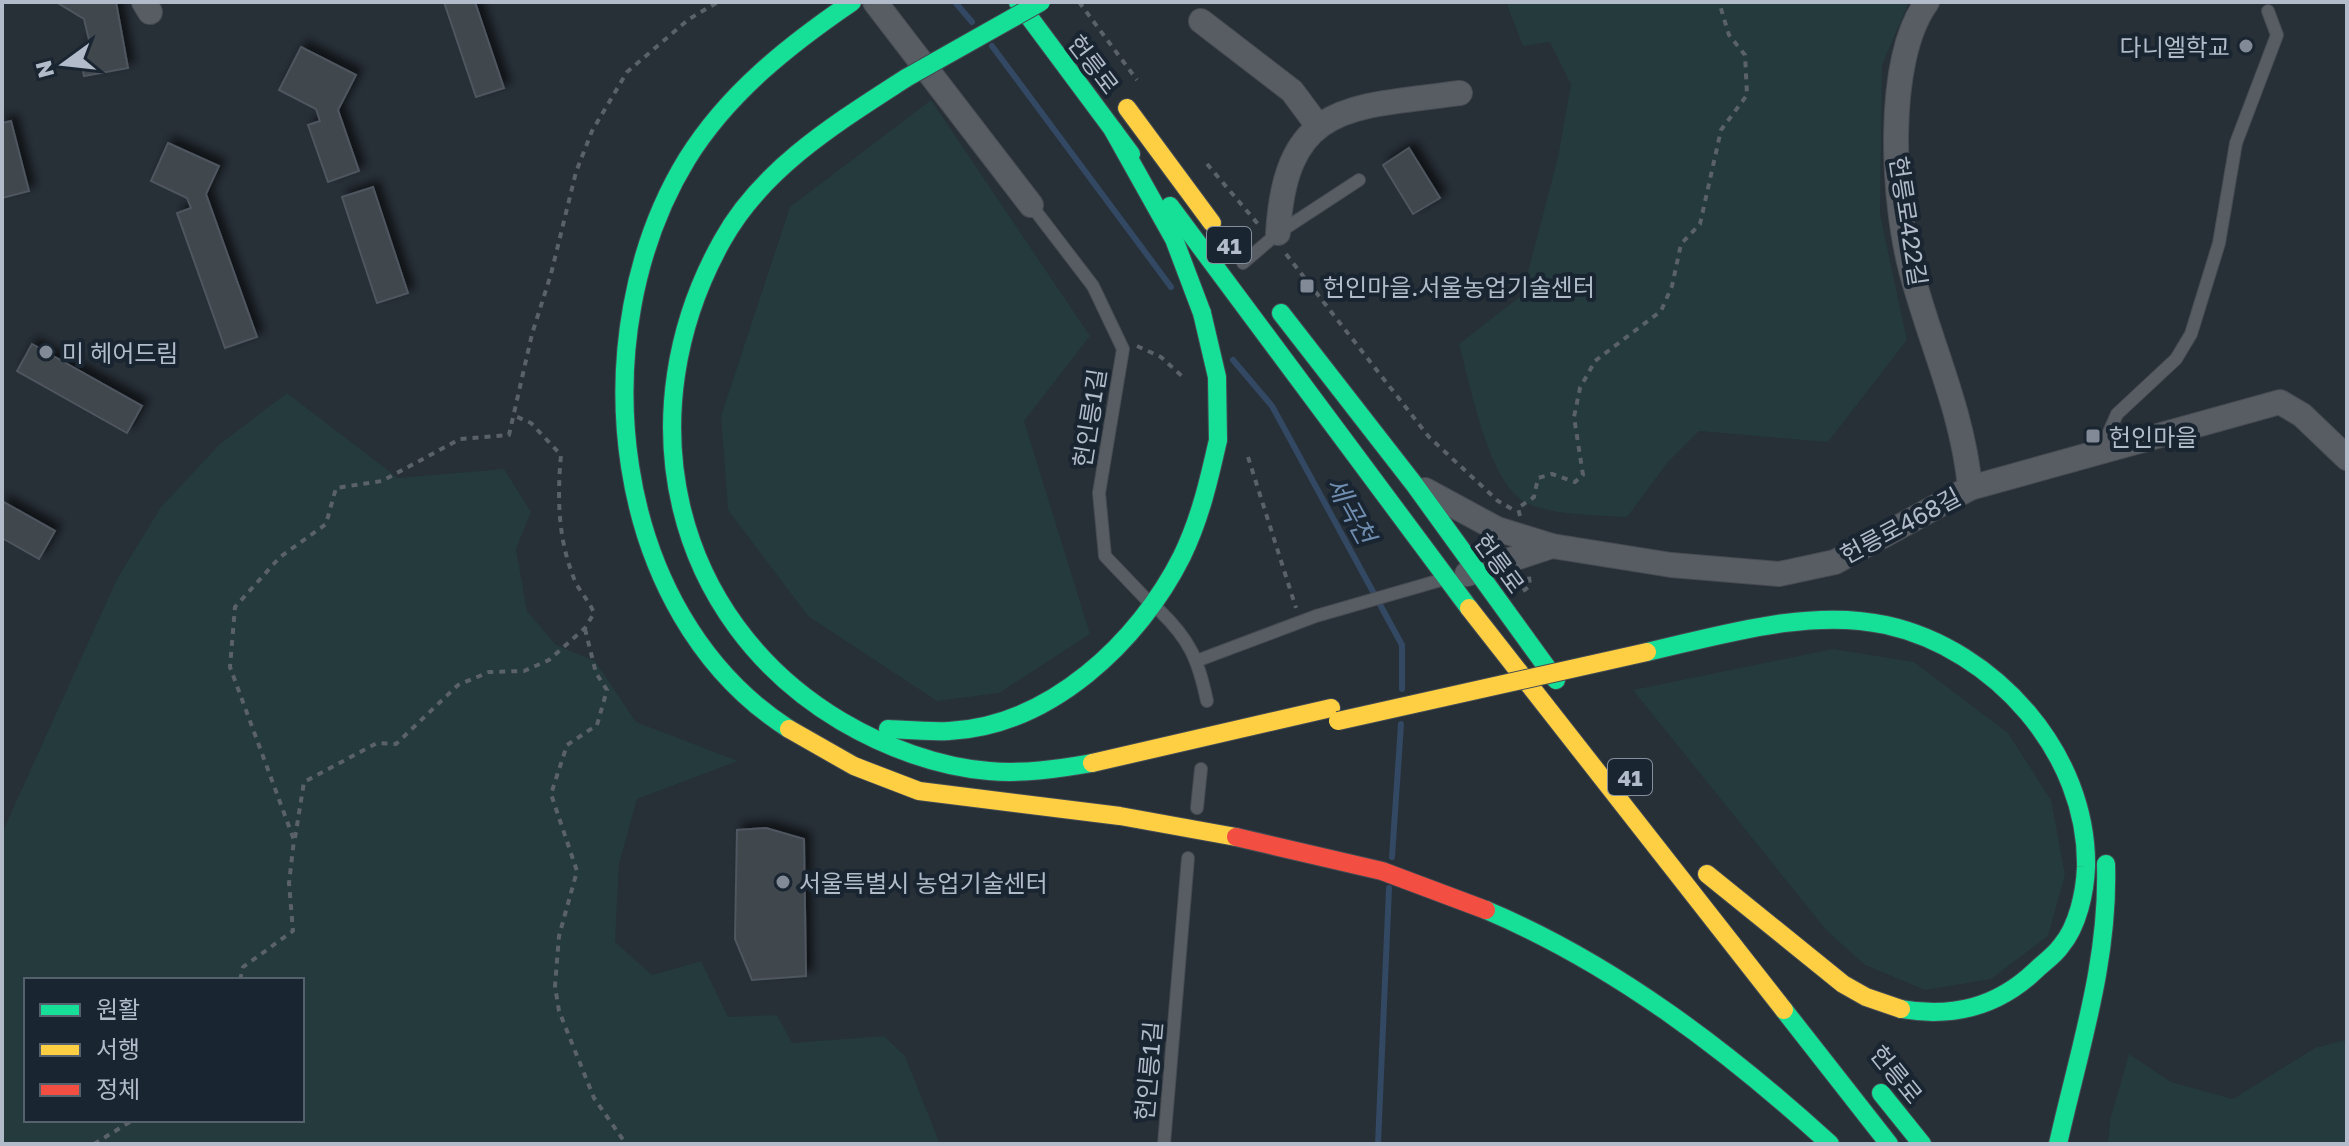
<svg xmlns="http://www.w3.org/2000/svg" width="2349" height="1146" viewBox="0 0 2349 1146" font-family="'Golos Text','Noto Sans KR',sans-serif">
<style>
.green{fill:#243a3d;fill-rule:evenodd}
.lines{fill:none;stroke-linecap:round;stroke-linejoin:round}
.stream{stroke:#334862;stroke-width:6}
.building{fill:#3f464d;stroke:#4f565f;stroke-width:2;filter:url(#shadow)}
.lane-casing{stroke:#464b51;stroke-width:14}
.street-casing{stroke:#464b51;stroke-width:26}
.fast-casing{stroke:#454b53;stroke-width:20}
.slow-casing{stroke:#454b53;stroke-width:20}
.jam-casing{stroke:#454b53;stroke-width:20}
.path{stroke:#5a6168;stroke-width:4;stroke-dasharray:6 6;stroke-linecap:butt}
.lane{stroke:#585d64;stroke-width:12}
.street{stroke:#585d64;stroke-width:24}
.fast{stroke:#16e098;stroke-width:18}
.slow{stroke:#ffcf43;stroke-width:18}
.jam{stroke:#f24e42;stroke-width:18}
.fast-bridge-casing{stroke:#444b52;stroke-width:20;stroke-linecap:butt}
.slow-bridge-casing{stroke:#444b52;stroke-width:20;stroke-linecap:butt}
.fast-bridge{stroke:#16e098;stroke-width:18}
.slow-bridge{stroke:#ffcf43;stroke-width:18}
.poi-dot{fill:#818a96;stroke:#1a2532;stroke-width:3}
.labels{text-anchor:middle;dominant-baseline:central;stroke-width:8;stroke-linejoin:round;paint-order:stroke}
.shield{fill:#1a2532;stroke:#848e9c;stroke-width:2}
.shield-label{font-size:22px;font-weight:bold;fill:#b1bbc9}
.poi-label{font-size:24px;fill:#b1bbc9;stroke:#1a2532;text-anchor:start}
.street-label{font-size:24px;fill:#b1bbc9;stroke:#1a2532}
.water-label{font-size:26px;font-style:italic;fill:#6f8daf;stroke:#1a2532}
</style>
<defs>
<filter id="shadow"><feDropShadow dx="6" dy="-6" stdDeviation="4" flood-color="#0009"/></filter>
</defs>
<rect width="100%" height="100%" fill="#272f37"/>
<!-- green -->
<g class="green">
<path d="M1506,2H1909L1882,65L1880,214L1907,340L1828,442L1699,431L1668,462L1627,517C1596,515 1558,516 1529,504C1489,489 1470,383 1459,344L1522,295L1558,157L1571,84L1550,42L1523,46Z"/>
<polygon points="931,100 1090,336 1024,421 1090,634 999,693 937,701 808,616 728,510 721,416 790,207"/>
<path d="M287,393L398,478L504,469L531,512L516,549L527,611L556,645L595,661L636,722L738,761L637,799L619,864L615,942L652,975L701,961L728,1017L777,1015L792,1043L884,1036L905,1056L940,1144H2V833L117,579L161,507L220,444ZM26,980H302V1120H26Z"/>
<polygon points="1833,649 1914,662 2008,733 2051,800 2065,875 2048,936 1991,979 1925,990 1865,965 1827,931 1633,690"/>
<polygon points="2341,1041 2347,1042 2347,1144 2108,1144 2110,1120 2129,1054 2171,1082 2233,1099 2315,1048"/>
</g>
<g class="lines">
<!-- stream -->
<g class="stream">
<polyline points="955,2 972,22"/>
<polyline points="992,46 1171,287"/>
<polyline points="1233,360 1272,406 1402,645 1402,689"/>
<polyline points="1392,857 1401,724"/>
<polyline points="1378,1144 1389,888"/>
</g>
</g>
<!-- building -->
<g class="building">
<polygon points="56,2 116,2 128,68 84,76 80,55 89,40 84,19"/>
<polygon points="444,2 475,2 504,88 476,97"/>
<polygon points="301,47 356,75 338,110 359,171 328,182 308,125 320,121 316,109 279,90"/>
<polygon points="11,121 29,191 2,198 2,123"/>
<polygon points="168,143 219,166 206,194 257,337 225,348 177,213 191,208 187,198 151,181"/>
<polygon points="1409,148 1440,198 1413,214 1383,165"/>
<polygon points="373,187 408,293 377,303 342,197"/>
<polygon points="32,344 142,406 127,433 17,371"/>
<polygon points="2,501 55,531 39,559 2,538"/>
<polygon points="766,828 804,839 806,976 752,980 735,939 737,830"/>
</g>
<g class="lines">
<defs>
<g id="lane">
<polyline points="1031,205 1093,286 1123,349 1099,493 1105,556 1146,599"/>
<polyline points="1243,263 1278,233 1359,180"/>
<polyline points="2102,448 2117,414 2176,359 2191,334 2219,243 2236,143 2277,35 2268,11"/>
<path d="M1159,610C1190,640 1198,659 1207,701"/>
<polyline points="1199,660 1316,616 1441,580"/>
<polyline points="1197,808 1201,769"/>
<polyline points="1164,1144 1188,858"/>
</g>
<g id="street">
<polyline points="144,2 150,12"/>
<polyline points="875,2 1031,205"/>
<path d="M1927,2C1884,61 1893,201 1911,270C1930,343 1963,411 1970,488"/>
<polyline points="1201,21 1292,91 1318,126"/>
<path d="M1278,233C1286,100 1351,108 1460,93"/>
<polyline points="1425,490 1497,529 1552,546 1671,565 1779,574 1835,562 1970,488 2280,402 2302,415 2347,458"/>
<polyline points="1467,574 1552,546"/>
</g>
<g id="fast">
<polyline points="1018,2 1131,154"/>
<path d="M906,78C838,122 762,168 722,241C626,413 670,619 841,721C885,747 938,767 989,771C1023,774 1058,769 1092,763"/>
<polyline points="1113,130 1174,239 1202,313"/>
<polyline points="1170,206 1469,608"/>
<polyline points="1281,313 1414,484 1556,680"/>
<path d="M1647,652C1722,635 1809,608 1886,625C1995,649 2088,754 2086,867C2085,892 2078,926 2061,946C2054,956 2043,963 2035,971C1997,1007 1953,1018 1901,1009"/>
<path d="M789,729C608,613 580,334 687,159C728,93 789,45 852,2"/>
<path d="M888,729C908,730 929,732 949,731C1050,726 1139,642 1182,556C1200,519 1209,480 1218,440"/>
<path d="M1486,910C1614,964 1728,1051 1830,1144"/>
<polyline points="1784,1010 1889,1144"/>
<polyline points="1881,1093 1922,1144"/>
<path d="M2058,1144C2079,1050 2109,962 2106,864"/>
</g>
<g id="slow">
<polyline points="1127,108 1212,223"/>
<polyline points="1469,608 1784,1010"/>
<polyline points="789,729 854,766 919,791 1120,816 1236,837"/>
<polyline points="1092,763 1331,708"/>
<polyline points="1707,874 1843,984 1866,997 1901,1009"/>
</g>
<polyline id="jam" points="1236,837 1382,871 1486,910"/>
</defs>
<!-- lane casing -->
<use href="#lane" class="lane-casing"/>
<!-- street casing -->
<use href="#street" class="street-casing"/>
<!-- fast casing -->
<use href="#fast" class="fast-casing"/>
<!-- slow casing -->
<use href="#slow" class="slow-casing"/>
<!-- jam casing -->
<use href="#jam" class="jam-casing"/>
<!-- path -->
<g class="path">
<polyline points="1079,2 1137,80"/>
<polyline points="1207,164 1258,224"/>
<polyline points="1286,254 1429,437 1498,501 1512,509"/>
<polyline points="1137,346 1161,357 1185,379"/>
<polyline points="1248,457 1296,608"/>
<polyline points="1520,516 1518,508 1534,497 1538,478 1552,474 1575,482 1583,475 1574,417 1580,388 1595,361 1661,311 1672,286 1681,244 1700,224 1721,130 1747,95 1745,55 1729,35 1719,2"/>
<polyline points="1523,591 1530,586 1529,576"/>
<polyline points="585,629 596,673 607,690 597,725 567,745 551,794 577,871 559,936 555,986 559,1011 594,1098 626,1144"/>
<path d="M295,838L304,782L377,743L396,744L458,685L489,672L524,671L549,660L585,628L594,613C589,601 580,592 575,581C558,540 557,499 561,455L531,423L515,416"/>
<polyline points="240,980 243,967 293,931 289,883 294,840 230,667 235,607 280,557 326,524 336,488 382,481 460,439 509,435 532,334 551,274 576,172 592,131 627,72 689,19 718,2"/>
<polyline points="94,1144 133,1120"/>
</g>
<!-- lane -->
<use href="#lane" class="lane"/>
<!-- street -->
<use href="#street" class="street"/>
<!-- fast -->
<use href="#fast" class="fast"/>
<!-- slow -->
<use href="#slow" class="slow"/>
<!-- jam -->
<use href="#jam" class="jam"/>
<defs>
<g id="fast-bridge">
<polyline points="906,78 1041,2"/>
<polyline points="1202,313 1217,377 1218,440"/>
</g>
<polyline id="slow-bridge" points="1338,721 1647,652"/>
</defs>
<!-- fast-bridge casing -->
<use href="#fast-bridge" class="fast-bridge-casing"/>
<!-- slow-bridge casing -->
<use href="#slow-bridge" class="slow-bridge-casing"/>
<!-- fast-bridge -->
<use href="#fast-bridge" class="fast-bridge"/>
<!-- slow-bridge -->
<use href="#slow-bridge" class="slow-bridge"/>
</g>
<!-- markers -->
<g class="poi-dot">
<circle cx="2246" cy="46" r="8"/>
<rect x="1299" y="278" width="16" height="16" rx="4"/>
<circle cx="46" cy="352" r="8"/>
<rect x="2085" y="428" width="16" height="16" rx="4"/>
<circle cx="783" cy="882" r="8"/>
</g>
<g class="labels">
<!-- shield labels -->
<g class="shield">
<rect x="1207" y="227" width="44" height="36" rx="6"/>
<rect x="1608" y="759" width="44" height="36" rx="6"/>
</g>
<g class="shield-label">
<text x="1229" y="245">41</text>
<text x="1630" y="777">41</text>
</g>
<!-- poi labels -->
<g class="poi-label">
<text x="2230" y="46" text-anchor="end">다니엘학교</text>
<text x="1323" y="286">헌인마을.서울농업기술센터</text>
<text x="62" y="352">미 헤어드림</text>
<text x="2109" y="436">헌인마을</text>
<text x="799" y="882">서울특별시 농업기술센터</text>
</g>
<!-- street labels -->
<g class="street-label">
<text transform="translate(1094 64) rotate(53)">헌릉로</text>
<text transform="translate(1909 221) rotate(81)">헌릉로422길</text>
<text transform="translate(1089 418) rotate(-81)">헌인릉1길</text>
<text transform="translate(1900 525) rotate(-28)">헌릉로468길</text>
<text transform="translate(1500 563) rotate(54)">헌릉로</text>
<text transform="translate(1148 1071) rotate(-85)">헌인릉1길</text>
<text transform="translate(1897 1074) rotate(51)">헌릉로</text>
</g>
<!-- water labels -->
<g class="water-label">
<text transform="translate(1351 510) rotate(61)">세곡천</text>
</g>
</g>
<!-- border -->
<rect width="2349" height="1146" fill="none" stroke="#b1bbc9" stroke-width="8"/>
<!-- legend -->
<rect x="24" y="978" width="280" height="144" fill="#1a2532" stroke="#56616e" stroke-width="2"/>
<rect x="40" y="1004" width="40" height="12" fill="#16e098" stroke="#56616e" stroke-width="2"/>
<text x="96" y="1018" font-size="24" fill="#b1bbc9">원활</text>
<rect x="40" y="1044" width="40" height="12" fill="#ffcf43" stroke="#56616e" stroke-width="2"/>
<text x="96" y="1058" font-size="24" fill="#b1bbc9">서행</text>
<rect x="40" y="1084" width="40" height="12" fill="#f24e42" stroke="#56616e" stroke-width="2"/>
<text x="96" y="1098" font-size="24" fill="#b1bbc9">정체</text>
<!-- north arrow -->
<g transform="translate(64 64) rotate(255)" stroke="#1a2532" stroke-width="6" paint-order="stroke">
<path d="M0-6L14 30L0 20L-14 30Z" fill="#b1bbc9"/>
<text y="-12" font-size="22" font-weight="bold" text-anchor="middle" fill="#b1bbc9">N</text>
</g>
</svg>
